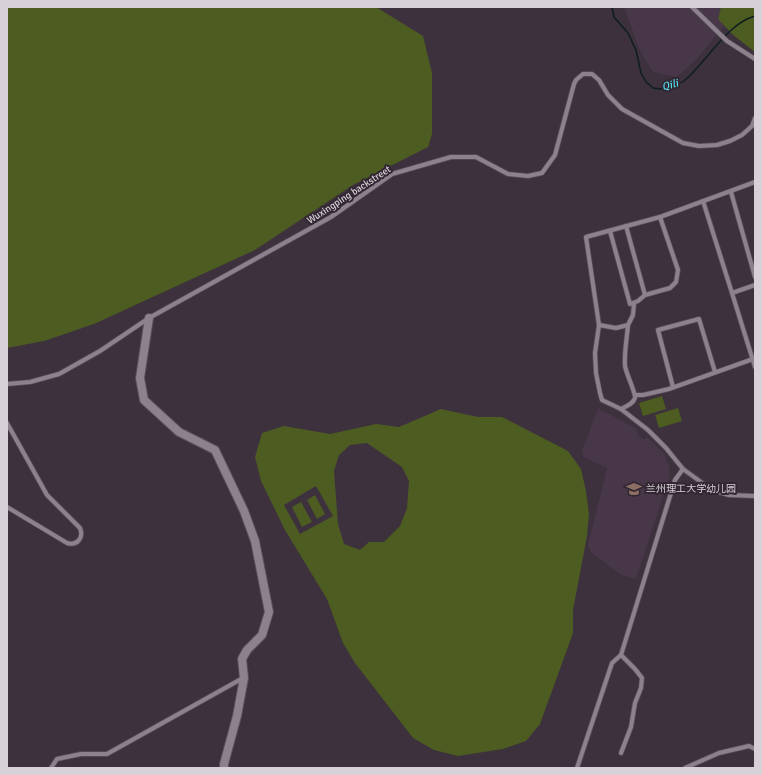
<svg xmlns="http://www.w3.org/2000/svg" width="762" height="775" viewBox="0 0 762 775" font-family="Signika,'Noto Sans SC',sans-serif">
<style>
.built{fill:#473748}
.green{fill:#4d5c21;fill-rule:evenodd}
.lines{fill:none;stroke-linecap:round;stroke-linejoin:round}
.stream{stroke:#0c1e20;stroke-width:1.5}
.street-casing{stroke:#595059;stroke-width:5.5}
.secondary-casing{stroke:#595059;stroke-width:10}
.street{stroke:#8e818e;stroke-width:4}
.secondary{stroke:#8e818e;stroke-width:8}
.labels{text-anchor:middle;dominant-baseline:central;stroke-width:4;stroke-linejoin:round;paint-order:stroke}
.street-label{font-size:10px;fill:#d7d0d7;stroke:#322732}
.poi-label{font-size:10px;fill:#d7d0d7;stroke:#322732;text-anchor:start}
.water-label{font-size:11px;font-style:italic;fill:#54dceb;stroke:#322732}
</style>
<rect width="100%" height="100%" fill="#3c313d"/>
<!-- built -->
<g class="built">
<polygon points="624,7 725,7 734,14 695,61 677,77 653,72 640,51"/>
<polygon points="598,408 637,429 638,436 644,439 647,437 664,454 669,466 670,476 636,579 621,575 592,553 590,550 588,544 607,468 585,458 582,451"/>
</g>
<!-- green -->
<g class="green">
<polygon points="7,7 376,7 423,36 432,73 432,134 428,147 353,185 255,250 94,324 44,341 7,348"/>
<polygon points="721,7 755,7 755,52 733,35 718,19"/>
<polygon points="662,396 666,409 643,416 639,403"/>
<polygon points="678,408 682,421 659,428 655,415"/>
<path d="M441,409L478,417H502L568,451L581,469L586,491L589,514L587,536L573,610V633L540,724L526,741L503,749L458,756L434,750L413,738L355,663L343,643L327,599L285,530L261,481L255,457L262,433L284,426L330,434L376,424L399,427ZM367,443L402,467L409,481L407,508L400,526L384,542H369L360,550L344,544L338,524L334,471L339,455L350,445ZM316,486L333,516L300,534L284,505Z"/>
<polygon points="315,495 325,514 317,519 307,500"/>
<polygon points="301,502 312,522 302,527 292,507"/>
</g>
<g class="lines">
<!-- stream -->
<path class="stream" d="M612,7L614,17L628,33L636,50L641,73L646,82L653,88L661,89C669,84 677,86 684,81C707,62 726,24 755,16"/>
<defs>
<g id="street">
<polyline points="692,7 727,41 755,59"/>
<polyline points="755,182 660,217 586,237 599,325 595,353 596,373 600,393 602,400 621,409 648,430 666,448 683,469 712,490 729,495 755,496"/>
<polyline points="731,192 755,277"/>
<polyline points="703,201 732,293"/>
<polyline points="626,226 645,295 670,288 676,282 678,270 660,217"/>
<polyline points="610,231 630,304 638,301 645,295"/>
<polyline points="755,285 732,293 755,367"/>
<polyline points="599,325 616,328 628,325 633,315 634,303"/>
<polyline points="7,384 30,382 59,374 100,351 149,318 331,217 392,174 451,157 476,157 508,174 528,176 542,173 555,155 574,84 576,80 583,74 592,74 599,80 608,95 622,109 683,143 699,146 717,145 730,141 742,135 752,126 755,118"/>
<polyline points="673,387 658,330 699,319 715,372"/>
<polyline points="636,395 643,395 669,389 753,359"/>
<path d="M621,409C627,406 633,404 635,398C636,394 626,373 625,366C624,352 627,338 628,325"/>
<path d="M7,423L47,495L80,528C84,538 77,546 67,543L7,507"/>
<polyline points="621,753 631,727 635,703 641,688 642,678 635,669 621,655"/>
<polyline points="51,768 57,759 81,754 107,754 243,678"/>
<polyline points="577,768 612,663 621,655 675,480 683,469"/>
<polyline points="685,768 719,753 749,746 755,749"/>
</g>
<polyline id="secondary" points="149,318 140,378 144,400 179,432 215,450 244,511 255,541 269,612 262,635 247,650 242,659 244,678 237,716 224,764 224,768"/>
</defs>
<!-- street casing -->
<use href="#street" class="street-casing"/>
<!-- secondary casing -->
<use href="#secondary" class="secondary-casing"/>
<!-- street -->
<use href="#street" class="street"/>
<!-- secondary -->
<use href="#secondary" class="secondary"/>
</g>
<!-- icons -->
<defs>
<symbol id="school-bare" viewBox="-9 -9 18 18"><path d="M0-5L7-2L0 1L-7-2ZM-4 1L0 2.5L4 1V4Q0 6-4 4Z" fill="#8d6e63" stroke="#322732" stroke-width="2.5" paint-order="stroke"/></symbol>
</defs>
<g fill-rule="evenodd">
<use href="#school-bare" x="623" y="478" width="22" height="22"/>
</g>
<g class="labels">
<!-- street labels -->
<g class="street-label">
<text transform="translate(349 195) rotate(-33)">Wuxingping backstreet</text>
</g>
<!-- poi labels -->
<g class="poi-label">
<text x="646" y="489">兰州理工大学幼儿园</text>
</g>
<!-- water labels -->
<g class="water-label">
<text transform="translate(670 85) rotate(-16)">Qili</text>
</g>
</g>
<!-- border -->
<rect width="762" height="775" fill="none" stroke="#d7d0d7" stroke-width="16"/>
</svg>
